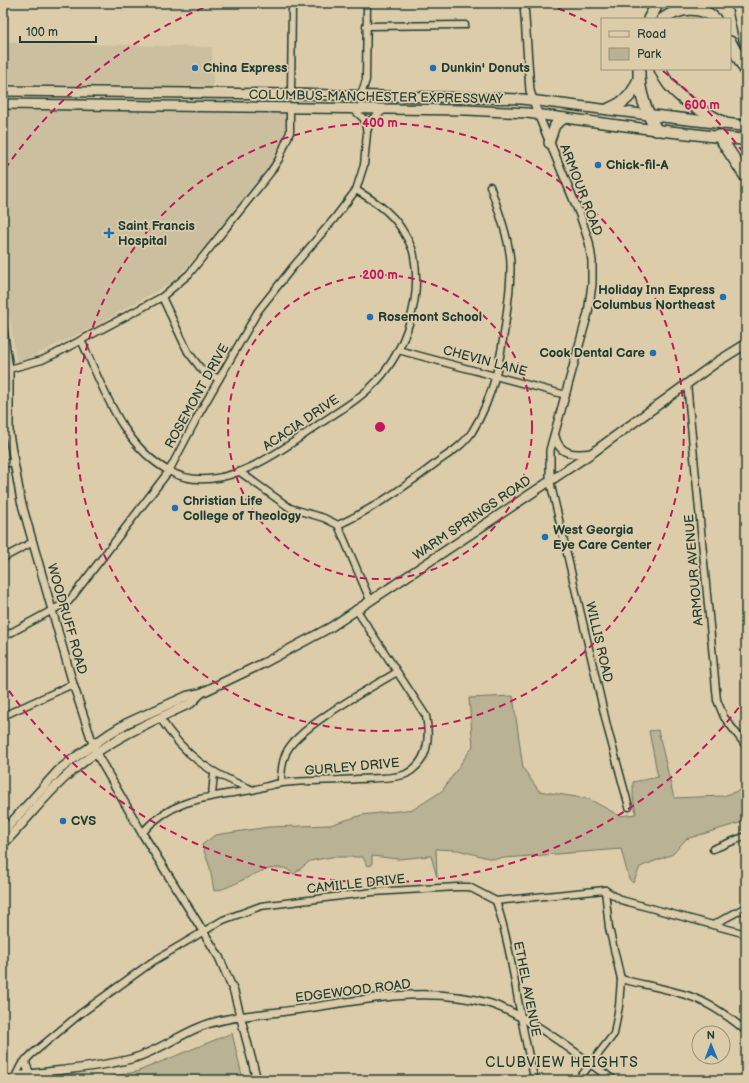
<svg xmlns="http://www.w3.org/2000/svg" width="749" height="1083" viewBox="0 0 749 1083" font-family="'Balsamiq Sans',sans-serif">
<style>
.built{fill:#ccbf9f}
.green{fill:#bab294;stroke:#6c7864}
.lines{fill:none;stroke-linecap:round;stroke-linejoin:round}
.minor-casing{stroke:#1f3d34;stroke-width:9}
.tertiary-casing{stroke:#1f3d34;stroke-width:10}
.secondary-casing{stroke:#1f3d34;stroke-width:11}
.primary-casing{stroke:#1f3d34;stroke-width:12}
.trunk-casing{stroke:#1f3d34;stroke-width:13}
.motorway-casing{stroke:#1f3d34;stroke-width:14}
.minor{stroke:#ddcca9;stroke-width:6}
.tertiary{stroke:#ddcca9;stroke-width:7}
.secondary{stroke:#ddcca9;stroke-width:8}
.primary{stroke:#ddcca9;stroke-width:9}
.trunk{stroke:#ddcca9;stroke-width:10}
.motorway{stroke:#ddcca9;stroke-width:11}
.ring{fill:none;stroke:#c2185b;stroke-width:2;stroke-dasharray:7 5}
.poi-dot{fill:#1f6fb2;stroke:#ddcca9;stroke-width:1.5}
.labels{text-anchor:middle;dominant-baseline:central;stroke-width:3.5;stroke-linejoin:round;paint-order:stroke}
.poi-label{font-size:13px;font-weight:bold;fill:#1f3d34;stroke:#ddcca9;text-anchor:start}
.street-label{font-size:13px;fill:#1f3d34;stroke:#ddcca9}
.neighbourhood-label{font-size:14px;letter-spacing:1px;fill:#1f3d34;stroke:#ddcca9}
.centre{fill:#c2185b;stroke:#ddcca9;stroke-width:2}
.ring-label{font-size:12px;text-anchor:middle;font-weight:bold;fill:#c2185b;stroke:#ddcca9;stroke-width:3.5;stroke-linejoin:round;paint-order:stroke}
</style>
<rect width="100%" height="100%" fill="#ddcca9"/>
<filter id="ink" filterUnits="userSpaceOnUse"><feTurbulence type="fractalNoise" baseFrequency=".025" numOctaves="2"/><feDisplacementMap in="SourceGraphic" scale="8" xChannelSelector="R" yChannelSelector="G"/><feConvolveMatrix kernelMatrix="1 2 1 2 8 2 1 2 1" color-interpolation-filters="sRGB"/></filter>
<g filter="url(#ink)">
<!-- built -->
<g class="built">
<polygon points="3,42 212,47 213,87 3,84"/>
<polygon points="3,110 286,114 287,120 282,143 268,170 260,178 197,256 172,282 95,326 23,361 16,361 7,299 3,293"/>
</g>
<!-- green -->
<g class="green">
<path d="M513,696L523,768L539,791L589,799L620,816L636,814L633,796V782L658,777L649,731L658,730L674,798L723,796L746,788V821L686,839L673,854L640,867L633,883L629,879L621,849L492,859L458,850L436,849L437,877L431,856L398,859L372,856V865L367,866L363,857H331L310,861L294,874C290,872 287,868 283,868C258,866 238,887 214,891L210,868L202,845L215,835L269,827L330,825L362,815L414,809L442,791L473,746L469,698Z"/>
<polygon points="232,1033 243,1080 91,1080 136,1072"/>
</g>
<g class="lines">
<defs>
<g id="minor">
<polyline points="366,26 465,25"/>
<polyline points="291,94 292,3"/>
<polyline points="361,95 366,80 367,3"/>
<polyline points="368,129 371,120 384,110"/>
<polyline points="162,297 188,352 202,370 219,379"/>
<path d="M81,340C103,386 121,445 169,471C217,497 273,456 311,430C333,414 358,401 377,381C406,349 422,299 414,256C413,247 406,236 401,228C390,211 373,200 356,190"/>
<polyline points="398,350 566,395"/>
<polyline points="9,369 42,360 55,354 162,297 189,274 270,173 279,159 290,132 290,108"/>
<polyline points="687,383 717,700 724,717 746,746"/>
<polyline points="3,464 13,462"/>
<polyline points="240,472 290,508 324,518 338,525 370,600"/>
<polyline points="550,481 608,730 629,807"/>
<path d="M338,525C375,508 408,485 440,460C452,452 464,444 472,432C495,395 502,353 507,311C509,293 512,275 510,256C507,233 498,209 490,186"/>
<polyline points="3,558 33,542"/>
<polyline points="3,637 69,601 169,471 199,414 258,311 292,268 334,219 356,190 364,165 367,133 364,119 353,109"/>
<polyline points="3,716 73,684"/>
<path d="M160,718C185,756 209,773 251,789"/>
<path d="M281,783C281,773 282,762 286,753C297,727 371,688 397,672"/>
<polyline points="212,795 214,773"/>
<path d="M142,833C172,798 209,797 252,790C262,788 272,784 282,783C307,780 332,781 358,779C371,778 395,779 406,774C429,762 430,738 426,716L356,609"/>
<polyline points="713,849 746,836"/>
<path d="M496,901C515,959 518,1021 535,1080"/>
<polyline points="713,925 746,907"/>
<path d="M621,979C640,984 659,987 679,993C704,999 726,1014 746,1031"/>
<polyline points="15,1077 21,1065 32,1054 80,1014 152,962 223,920 261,906 373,892 457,887 469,887 496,901 605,890 621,900 746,934"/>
<polyline points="578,1080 614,1034 619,1006 621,979 609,928 605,890"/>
</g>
<g id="tertiary">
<polyline points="524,3 530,91 538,114 580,215 589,242 592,261 592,284 588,313 550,450 550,481"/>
<polyline points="3,329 9,369 9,434 21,501 73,684 96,753 142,833 219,957 234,992 257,1080"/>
<path d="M555,436C559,456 576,455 592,453"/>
<polyline points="26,1060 26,1065 30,1074"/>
<path d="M10,1080L22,1075C58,1070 96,1068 131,1059C159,1052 183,1031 211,1023C234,1016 256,1015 279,1012C348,1004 419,983 488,1003C529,1015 578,1055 613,1080"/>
</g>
<g id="secondary">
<polyline points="3,832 59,770 77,756 109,734 127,723 187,696 201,693 264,663 331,627 592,453 717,362 746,344"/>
<path d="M3,844C28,819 49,789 77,767C111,739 152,721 191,703L200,694"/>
</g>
<g id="primary">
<polyline points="3,91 291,94 522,99 649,115"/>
<polyline points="3,104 467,110 527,113 656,130"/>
<polyline points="549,143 555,125 565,118"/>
</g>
<g id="trunk">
<polyline points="649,115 746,126"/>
<polyline points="656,130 746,140"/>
</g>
<g id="motorway">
<polyline points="737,3 746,44"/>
<polyline points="649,19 658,3"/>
<path d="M663,19C679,8 700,4 715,19"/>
<polyline points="730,42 746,71"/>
<path d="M639,69C638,92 646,110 656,130"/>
<path d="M660,69C671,97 699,109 724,123"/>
<path d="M609,109C625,102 632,96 638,81"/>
<polyline points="719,136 746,177"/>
</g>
</defs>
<!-- minor casing -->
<use href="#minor" class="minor-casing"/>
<!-- tertiary casing -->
<use href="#tertiary" class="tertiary-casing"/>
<!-- secondary casing -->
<use href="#secondary" class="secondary-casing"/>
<!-- primary casing -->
<use href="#primary" class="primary-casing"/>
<!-- trunk casing -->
<use href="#trunk" class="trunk-casing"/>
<!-- motorway casing -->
<use href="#motorway" class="motorway-casing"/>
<!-- minor -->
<use href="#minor" class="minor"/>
<!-- tertiary -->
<use href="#tertiary" class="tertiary"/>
<!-- secondary -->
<use href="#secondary" class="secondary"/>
<!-- primary -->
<use href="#primary" class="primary"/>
<!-- trunk -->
<use href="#trunk" class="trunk"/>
<!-- motorway -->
<use href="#motorway" class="motorway"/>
</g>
</g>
<!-- distance rings -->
<g class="ring">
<circle cx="380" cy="427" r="152"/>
<circle cx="380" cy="427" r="304"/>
<path d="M746 698A455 455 0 0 1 5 685M5 169A455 455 0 0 1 213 4M547 4A455 455 0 0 1 601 29M663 71A455 455 0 0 1 746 156"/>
</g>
<!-- markers -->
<g class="poi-dot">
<circle cx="195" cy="68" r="4"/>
<circle cx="433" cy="68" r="4"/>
<circle cx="598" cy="165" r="4"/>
<path d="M107 227h4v4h4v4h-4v4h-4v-4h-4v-4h4z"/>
<circle cx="723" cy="297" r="4"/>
<circle cx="370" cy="317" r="4"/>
<circle cx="653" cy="353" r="4"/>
<circle cx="175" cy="508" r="4"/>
<circle cx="545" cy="537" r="4"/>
<circle cx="63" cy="821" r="4"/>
</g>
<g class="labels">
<!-- poi labels -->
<g class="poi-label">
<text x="203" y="68">China Express</text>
<text x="441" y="68">Dunkin' Donuts</text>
<text x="606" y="165">Chick-fil-A</text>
<text x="118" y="226">Saint Francis<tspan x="118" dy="15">Hospital</tspan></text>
<text x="715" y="290" text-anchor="end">Holiday Inn Express<tspan x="715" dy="15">Columbus Northeast</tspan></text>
<text x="378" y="317">Rosemont School</text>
<text x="645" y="353" text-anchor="end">Cook Dental Care</text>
<text x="183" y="501">Christian Life<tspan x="183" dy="15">College of Theology</tspan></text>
<text x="553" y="530">West Georgia<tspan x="553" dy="15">Eye Care Center</tspan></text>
<text x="71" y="821">CVS</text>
</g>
<!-- street labels -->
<g class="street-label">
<text transform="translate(376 97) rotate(1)">COLUMBUS-MANCHESTER EXPRESSWAY</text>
<text transform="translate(581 190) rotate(69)">ARMOUR ROAD</text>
<text transform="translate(485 361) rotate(15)">CHEVIN LANE</text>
<text transform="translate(197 396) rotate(-61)">ROSEMONT DRIVE</text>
<text transform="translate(301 423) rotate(-34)">ACACIA DRIVE</text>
<text transform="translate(472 518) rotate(-34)">WARM SPRINGS ROAD</text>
<text transform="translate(694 570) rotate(-95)">ARMOUR AVENUE</text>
<text transform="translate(67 619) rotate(74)">WOODRUFF ROAD</text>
<text transform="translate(599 642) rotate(77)">WILLIS ROAD</text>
<text transform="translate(352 767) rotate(-5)">GURLEY DRIVE</text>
<text transform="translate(356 884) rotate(-6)">CAMILLE DRIVE</text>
<text transform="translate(527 989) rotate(79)">ETHEL AVENUE</text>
<text transform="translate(353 991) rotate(-7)">EDGEWOOD ROAD</text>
</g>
<!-- neighbourhood labels -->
<g class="neighbourhood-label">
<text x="562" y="1062">CLUBVIEW HEIGHTS</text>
</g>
</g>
<circle cx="380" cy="427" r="6" class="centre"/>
<g class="ring-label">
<text x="702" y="109">600 m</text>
<text x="380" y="127">400 m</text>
<text x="380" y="279">200 m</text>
</g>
<!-- margin -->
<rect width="749" height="1083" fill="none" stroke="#ddcca9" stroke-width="16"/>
<rect x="8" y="8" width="733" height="1067" fill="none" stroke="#1f3d34" stroke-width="1.5" filter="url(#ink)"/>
<!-- legend -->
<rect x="601" y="18" width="130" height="52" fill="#ddcca9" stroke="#91937a"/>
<rect x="609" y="31" width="20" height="6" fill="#ddcca9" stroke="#91937a"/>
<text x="637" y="38" font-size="12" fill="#1f3d34">Road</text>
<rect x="609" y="48" width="20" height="12" fill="#bab294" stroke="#91937a"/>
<text x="637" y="58" font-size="12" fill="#1f3d34">Park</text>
<!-- north arrow -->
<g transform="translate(711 1045) rotate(359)"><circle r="19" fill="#ddcca9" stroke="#91937a"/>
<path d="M0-3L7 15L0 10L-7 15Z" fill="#1f6fb2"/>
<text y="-6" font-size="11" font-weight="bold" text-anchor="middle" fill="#1f3d34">N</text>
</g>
<!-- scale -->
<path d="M20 36v6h76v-6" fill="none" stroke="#1f3d34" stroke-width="2"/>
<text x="26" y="36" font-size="12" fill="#1f3d34" stroke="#ddcca9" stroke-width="3" paint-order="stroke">100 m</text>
</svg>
